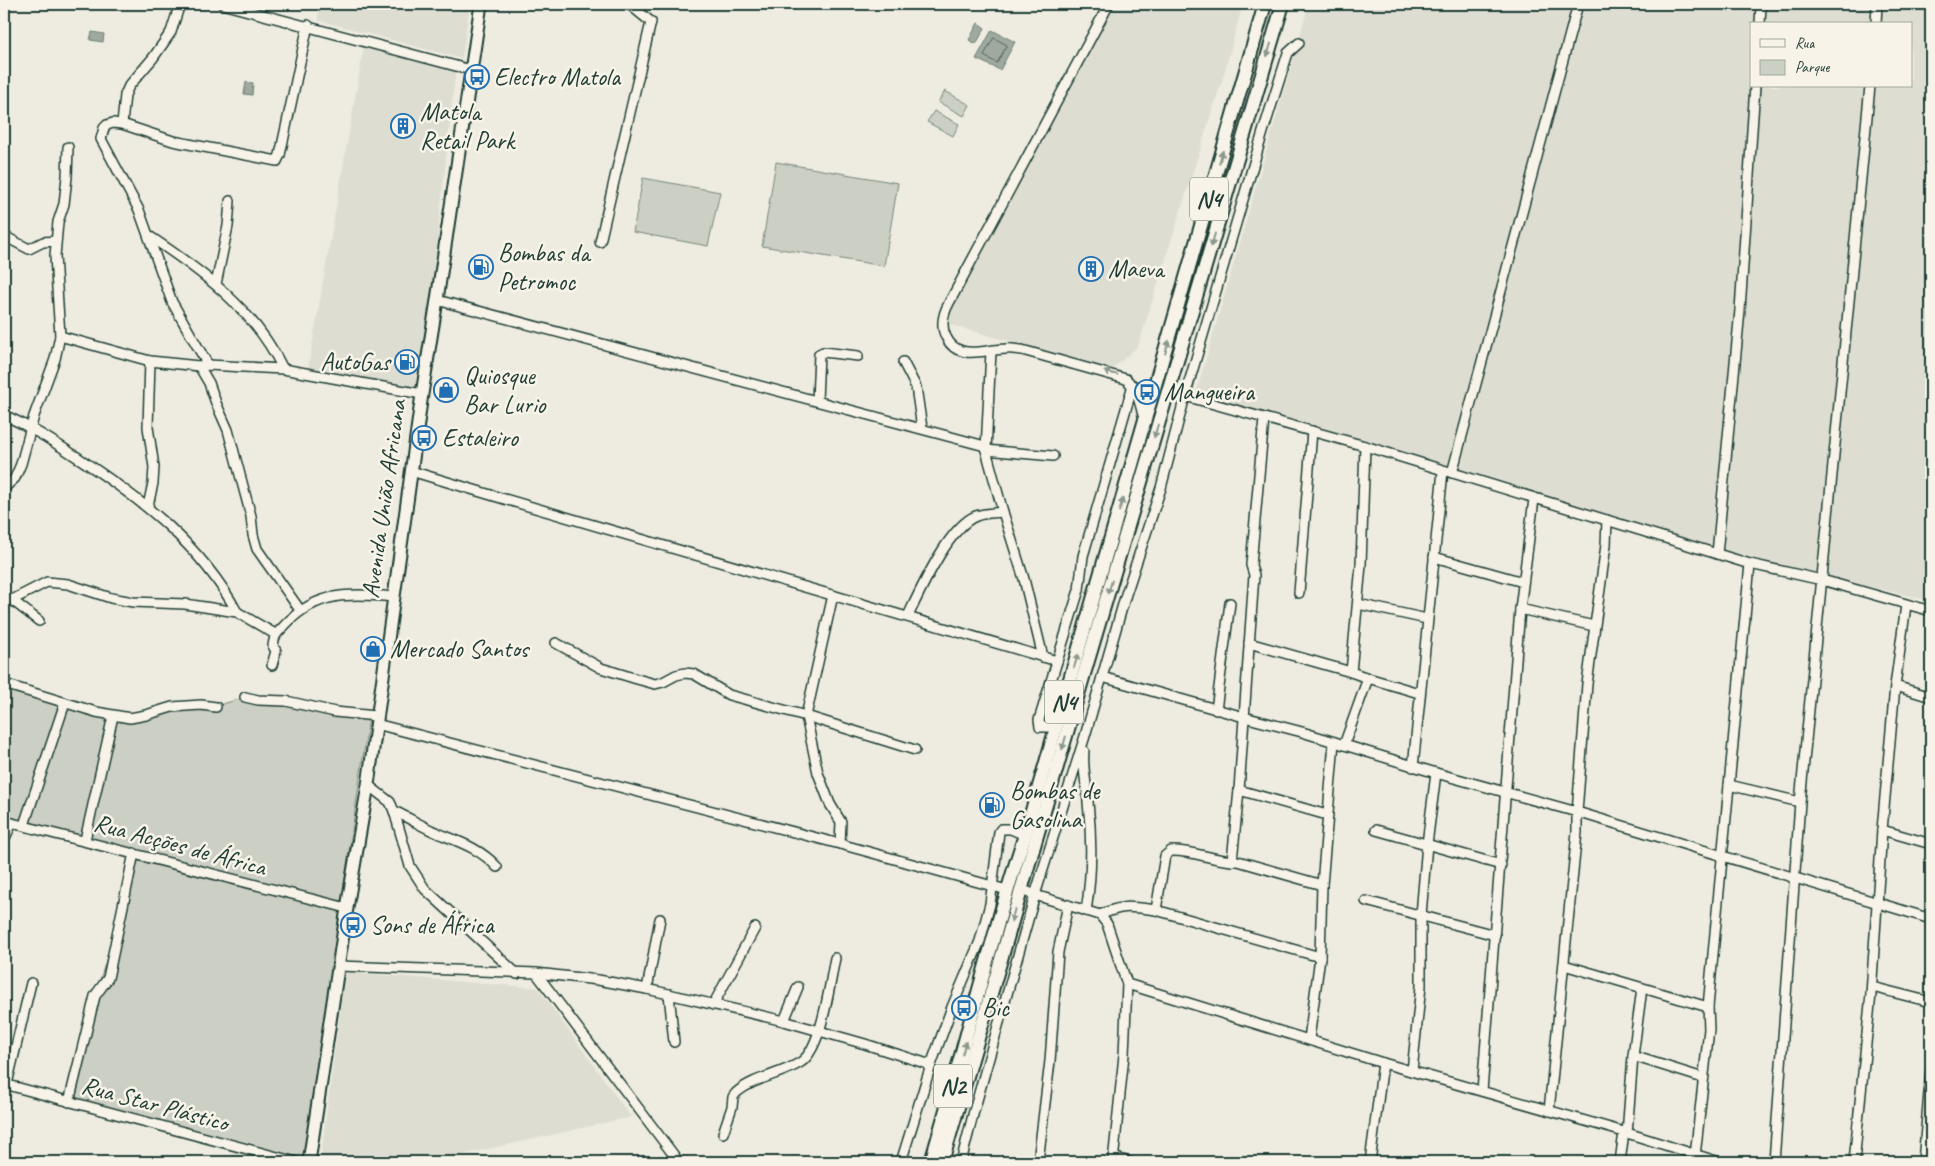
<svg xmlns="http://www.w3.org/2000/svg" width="1935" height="1166" viewBox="0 0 1935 1166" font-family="Caveat,sans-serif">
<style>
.built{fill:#ddddd2;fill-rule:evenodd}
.green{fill:#cccfc4;stroke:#76867c}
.water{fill:#9fa99f;stroke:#6c7e74}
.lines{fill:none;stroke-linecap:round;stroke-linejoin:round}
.shore{stroke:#52685f;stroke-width:1}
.minor-casing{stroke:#1f3d34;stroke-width:12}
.major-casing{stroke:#1f3d34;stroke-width:15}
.highway-casing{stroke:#1f3d34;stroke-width:16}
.minor{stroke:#f7f3e8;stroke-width:9}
.major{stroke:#f7f3e8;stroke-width:11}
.highway{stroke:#f7f3e8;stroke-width:12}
.oneway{fill:#8b988e}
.labels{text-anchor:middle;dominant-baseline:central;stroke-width:5;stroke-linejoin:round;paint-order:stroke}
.shield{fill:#f7f3e8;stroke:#60746a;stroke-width:1}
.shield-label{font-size:24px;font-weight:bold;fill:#1f3d34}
.poi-label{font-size:25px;fill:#1f3d34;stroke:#f7f3e8;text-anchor:start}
.street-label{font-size:25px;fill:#1f3d34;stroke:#f7f3e8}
</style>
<rect width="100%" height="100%" fill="#eeece1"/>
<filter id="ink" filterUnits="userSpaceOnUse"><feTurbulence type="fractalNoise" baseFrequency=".02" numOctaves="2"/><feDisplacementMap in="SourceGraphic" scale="10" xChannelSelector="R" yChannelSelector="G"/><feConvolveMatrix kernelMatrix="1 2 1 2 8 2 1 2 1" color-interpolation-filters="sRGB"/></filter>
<g filter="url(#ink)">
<!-- built -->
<g class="built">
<polygon points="319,4 470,4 462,59 318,20"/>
<polygon points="1113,4 1243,4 1223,77 1138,346 1111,370 944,323"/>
<path d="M1309,4H1931V601L1769,563L1196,393ZM1751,24H1911V86H1751Z"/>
<polygon points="364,46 456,68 421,389 308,369"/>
<polygon points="345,972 538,988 631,1117 430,1162 320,1162"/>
</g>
<!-- green -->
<g class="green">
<polygon points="945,91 970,105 964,116 938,102"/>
<polygon points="934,111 959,124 953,136 927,122"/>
<polygon points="776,162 898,183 884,266 762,246"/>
<polygon points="643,178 720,192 708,246 633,232"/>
<polygon points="4,683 123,715 215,706 244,698 369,717 303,1160 74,1107 67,1089 134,868 136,857 4,821"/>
</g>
<!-- water -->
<g class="water">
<polygon points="978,23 985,28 976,44 969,40"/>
<polygon points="992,30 1015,42 1000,70 976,59"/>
<polygon points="92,32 104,34 103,42 90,40"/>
<polygon points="246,82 253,83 252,95 244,94"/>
</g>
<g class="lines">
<!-- shore -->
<polygon class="shore" points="994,38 1007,45 997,63 984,56"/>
<defs>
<g id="minor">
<polyline points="222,4 471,70"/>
<path d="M1109,4L949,303C943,314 940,325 946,337C958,362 985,349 1006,349C1012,348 1017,350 1022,350L1126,379C1138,390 1140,404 1144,419"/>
<polyline points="1760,24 1761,4"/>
<polyline points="1876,24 1877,4"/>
<polyline points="122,124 125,95 129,86 153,58 171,32 180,4"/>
<polyline points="4,236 29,249 43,242 56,241"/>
<path d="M149,236C203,272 255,310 283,369"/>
<polyline points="600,242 651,22 629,4"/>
<polyline points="216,284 228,226 230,201"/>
<polyline points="437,300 985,446"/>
<polyline points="60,336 150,361 199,366 208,365 283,369 422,394"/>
<polyline points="991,351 986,450 1003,512 1024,579 1043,657"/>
<polyline points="903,362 916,387 922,428"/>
<polyline points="208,365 172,302 139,210 101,139 104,128 107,125 113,123 122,124 173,141 277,161 280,155 308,25"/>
<polyline points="199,366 209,383 216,403 228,430 251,516 253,535 257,549 300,610"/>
<polyline points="1185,396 1365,446 1750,564 1822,580 1931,611"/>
<polyline points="817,401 819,354 823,352 858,356"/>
<path d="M4,415C33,428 54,442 80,459C142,500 201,545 237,612"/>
<polyline points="986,450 1053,456"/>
<path d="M411,471C626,536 842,598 1057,661"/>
<polyline points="1452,473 1578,4"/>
<polyline points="4,488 15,478 21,464 34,416 55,359 60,336 55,256 58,222 64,204 67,177 68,147"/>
<polyline points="148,506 153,483 154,467 148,427 150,361"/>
<polyline points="1717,554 1740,310 1755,86"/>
<polyline points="1434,557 1523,582"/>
<polyline points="1299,593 1312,431"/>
<polyline points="833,595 806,716 818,773 830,804 841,822 840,844"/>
<polyline points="4,597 12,600 39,621"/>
<polyline points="12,600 47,582 68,584 111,598 133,602 185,604 237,612 275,634"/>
<polyline points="1358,604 1427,619"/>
<polyline points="1520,609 1594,626"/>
<path d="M908,616C920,591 949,526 976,516C984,513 994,513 1003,512"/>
<polyline points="556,643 601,668 637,679 655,684 663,682 676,675 685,673 694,674 729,695 806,716 915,750"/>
<polyline points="1249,643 1351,672"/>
<path d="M272,665L276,651L273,646C275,632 277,634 286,624C317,591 352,593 393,597"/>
<polyline points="1102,677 1244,717 1302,732 1436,773 1577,812 1931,919"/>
<polyline points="1368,678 1419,693"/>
<polyline points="4,684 96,712 130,718 146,715 172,707 201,705 216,707"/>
<polyline points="1895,686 1931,697"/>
<polyline points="245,697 258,700 286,701 335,712 376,716"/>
<polyline points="1216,710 1230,603"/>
<polyline points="376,724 840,844 1007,890"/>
<polyline points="1056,727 1040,727 1039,720 1079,590 1083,556 1133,385"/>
<polyline points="1344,745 1368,678 1351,672 1361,565 1365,446"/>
<path d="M1084,751C1082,769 1087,784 1088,802C1092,838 1092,875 1086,911"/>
<polyline points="1413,767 1443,471"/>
<polyline points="368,785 390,802 394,811 410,866 425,889 517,974"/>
<polyline points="1729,785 1800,802"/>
<polyline points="1239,790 1327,815"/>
<path d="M394,811C407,817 420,825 433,831C456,841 479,847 497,867"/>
<polyline points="4,821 347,908"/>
<polyline points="24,825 65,703"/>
<polyline points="1376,830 1501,865"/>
<polyline points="1882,830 1931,844"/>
<polyline points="4,840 12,823"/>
<polyline points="85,840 113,716"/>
<polyline points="1232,861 1239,790 1254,575 1251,565 1264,419"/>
<polyline points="1021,889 1035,895 1100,915 1107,924 1127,984 1124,1055 1113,1162"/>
<polyline points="1366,901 1495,935"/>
<path d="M1156,910L1165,856L1171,851C1194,850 1216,862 1238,861L1322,885"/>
<path d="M1100,915C1123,904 1132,907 1156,910L1320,957"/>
<polyline points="1564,965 1708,1007"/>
<polyline points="338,966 536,973 598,980 647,989 784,1021 865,1044 931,1065"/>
<polyline points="536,973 679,1162"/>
<polyline points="1127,984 1383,1063 1624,1132 1719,1162"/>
<polyline points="1872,987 1931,1002"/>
<polyline points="647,989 660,919"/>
<polyline points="669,994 674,1042"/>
<polyline points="713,1005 755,928"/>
<polyline points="784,1021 798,987"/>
<polyline points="1309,1039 1320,957 1322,885 1334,742"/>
<polyline points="1633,1056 1703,1078"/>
<polyline points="1412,1071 1421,986 1421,915 1427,844 1436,773"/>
<polyline points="4,1084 296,1162"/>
<polyline points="7,1084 31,983"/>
<polyline points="1482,1091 1520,609 1534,499"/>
<polyline points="69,1102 95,996 108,978 134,853"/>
<polyline points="1549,1111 1577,832 1577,812 1587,684 1606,545 1607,520"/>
<path d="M723,1133L732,1107L733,1097L736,1093C754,1077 781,1075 801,1062C822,1048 830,982 835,958"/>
<polyline points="1627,1134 1633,1056 1642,988"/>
<polyline points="1695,1156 1709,1029 1708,1007 1750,564"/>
<polyline points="1113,1157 1129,1162"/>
<polyline points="901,1162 931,1065 952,1007 980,941 990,904 999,832 1001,829 1011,829 1025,835"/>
<polyline points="961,1162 974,1111 1035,895 1085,736 1126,594 1161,488 1185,396 1263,132 1288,53 1299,43"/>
<polyline points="1038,1162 1050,1061 1058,952 1068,905"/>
<polyline points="1370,1162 1383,1063"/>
<polyline points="1620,1162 1624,1132"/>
<polyline points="1774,1162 1800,802 1870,86"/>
<polyline points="1854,1162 1871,994 1882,830 1895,686 1906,605"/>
<polyline points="1923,1162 1931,1070"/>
</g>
<polyline id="major" points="309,1162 347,908 368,785 422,394 437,300 481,4"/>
<g id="highway">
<path d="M931,1162C963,1054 989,943 1025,835L1265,4"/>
<polyline points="942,1162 1084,674 1283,4"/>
</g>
</defs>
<!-- minor casing -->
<use href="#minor" class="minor-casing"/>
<!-- major casing -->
<use href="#major" class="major-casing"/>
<!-- highway casing -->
<use href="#highway" class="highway-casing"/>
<!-- minor -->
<use href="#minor" class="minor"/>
<!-- major -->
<use href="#major" class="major"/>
<!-- highway -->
<use href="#highway" class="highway"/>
</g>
<!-- one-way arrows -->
<defs><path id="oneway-solid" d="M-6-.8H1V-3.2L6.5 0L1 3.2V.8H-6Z" transform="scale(1.25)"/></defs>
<g class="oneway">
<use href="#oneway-solid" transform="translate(1269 50) rotate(107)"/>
<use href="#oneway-solid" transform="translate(1221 157) rotate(-74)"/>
<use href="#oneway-solid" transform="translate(1213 240) rotate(107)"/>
<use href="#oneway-solid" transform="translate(1167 347) rotate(-74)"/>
<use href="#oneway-solid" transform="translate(1111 373) rotate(-165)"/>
<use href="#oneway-solid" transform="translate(1156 431) rotate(107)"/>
<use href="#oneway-solid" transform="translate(1121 505) rotate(-74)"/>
<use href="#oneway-solid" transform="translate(1110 587) rotate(107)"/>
<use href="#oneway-solid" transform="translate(1076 661) rotate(-74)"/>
<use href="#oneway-solid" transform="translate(1064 743) rotate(106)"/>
<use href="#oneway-solid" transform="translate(1013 915) rotate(106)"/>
<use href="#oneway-solid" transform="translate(964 1048) rotate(-75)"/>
</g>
</g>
<!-- icons -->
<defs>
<symbol id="bus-ring" viewBox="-11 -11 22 22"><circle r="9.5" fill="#f7f3e8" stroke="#1f6fb2" stroke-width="1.5"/><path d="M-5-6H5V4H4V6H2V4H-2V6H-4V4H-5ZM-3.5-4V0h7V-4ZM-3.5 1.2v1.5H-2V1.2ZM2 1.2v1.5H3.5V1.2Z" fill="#1f6fb2"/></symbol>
<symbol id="building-ring" viewBox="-11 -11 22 22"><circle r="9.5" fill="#f7f3e8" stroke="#1f6fb2" stroke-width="1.5"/><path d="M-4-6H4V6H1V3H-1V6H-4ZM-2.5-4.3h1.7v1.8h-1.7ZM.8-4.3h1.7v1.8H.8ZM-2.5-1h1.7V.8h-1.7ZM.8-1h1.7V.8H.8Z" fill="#1f6fb2"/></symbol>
<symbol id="fuel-ring" viewBox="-11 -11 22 22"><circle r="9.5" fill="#f7f3e8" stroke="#1f6fb2" stroke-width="1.5"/><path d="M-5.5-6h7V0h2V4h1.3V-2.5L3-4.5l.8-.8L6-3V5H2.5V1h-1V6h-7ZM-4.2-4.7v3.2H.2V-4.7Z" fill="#1f6fb2"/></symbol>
<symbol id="shop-ring" viewBox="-11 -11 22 22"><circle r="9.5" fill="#f7f3e8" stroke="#1f6fb2" stroke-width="1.5"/><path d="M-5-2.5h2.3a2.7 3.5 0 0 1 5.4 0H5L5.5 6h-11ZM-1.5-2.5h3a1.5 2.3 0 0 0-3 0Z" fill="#1f6fb2"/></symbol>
</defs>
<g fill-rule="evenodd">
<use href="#bus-ring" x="463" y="63" width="28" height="28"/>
<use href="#building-ring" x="389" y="112" width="28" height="28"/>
<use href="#fuel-ring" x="467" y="253" width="28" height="28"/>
<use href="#building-ring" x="1077" y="255" width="28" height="28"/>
<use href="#fuel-ring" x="393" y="348" width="28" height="28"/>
<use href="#shop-ring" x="432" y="376" width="28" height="28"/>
<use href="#bus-ring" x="1133" y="378" width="28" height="28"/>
<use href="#bus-ring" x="410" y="424" width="28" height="28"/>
<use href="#shop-ring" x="359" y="635" width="28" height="28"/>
<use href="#fuel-ring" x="978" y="791" width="28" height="28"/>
<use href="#bus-ring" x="339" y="911" width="28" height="28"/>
<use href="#bus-ring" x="950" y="994" width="28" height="28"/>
</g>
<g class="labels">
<!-- shield labels -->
<g class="shield">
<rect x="1190" y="177.5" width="38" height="43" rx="4"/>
<rect x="1045" y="680.5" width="38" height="43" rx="4"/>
<rect x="934" y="1064.5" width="38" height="43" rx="4"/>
</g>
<g class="shield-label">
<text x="1209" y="199">N4</text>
<text x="1064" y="702">N4</text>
<text x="953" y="1086">N2</text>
</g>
<!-- poi labels -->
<g class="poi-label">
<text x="494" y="77">Electro Matola</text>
<text x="420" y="112">Matola<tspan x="420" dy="29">Retail Park</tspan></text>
<text x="498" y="253">Bombas da<tspan x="498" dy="29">Petromoc</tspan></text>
<text x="1108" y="269">Maeva</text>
<text x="390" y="362" text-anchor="end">AutoGas</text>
<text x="464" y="376">Quiosque<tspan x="464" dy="29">Bar Lurio</tspan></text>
<text x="1164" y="392">Mangueira</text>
<text x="442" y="438">Estaleiro</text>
<text x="390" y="649">Mercado Santos</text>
<text x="1010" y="791">Bombas de<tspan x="1010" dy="29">Gasolina</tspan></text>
<text x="370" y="925">Sons de África</text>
<text x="982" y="1008">Bic</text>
</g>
<!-- street labels -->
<g class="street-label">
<text transform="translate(384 499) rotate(-82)">Avenida União Africana</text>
<text transform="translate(180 845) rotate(15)">Rua Acções de África</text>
<text transform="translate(155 1104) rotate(15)">Rua Star Plástico</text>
</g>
</g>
<!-- margin -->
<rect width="1935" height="1166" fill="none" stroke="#f7f3e8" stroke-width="20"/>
<rect x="10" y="10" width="1915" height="1146" fill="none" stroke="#1f3d34" stroke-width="2" filter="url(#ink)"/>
<!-- legend -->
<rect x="1750" y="22" width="162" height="65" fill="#f7f3e8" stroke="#a1aaa0"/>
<rect x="1760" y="39" width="25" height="8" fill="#f7f3e8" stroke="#a1aaa0"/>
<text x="1795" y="48" font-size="15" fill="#1f3d34">Rua</text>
<rect x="1760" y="60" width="25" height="15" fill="#cccfc4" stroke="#a1aaa0"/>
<text x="1795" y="72" font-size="15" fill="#1f3d34">Parque</text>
</svg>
